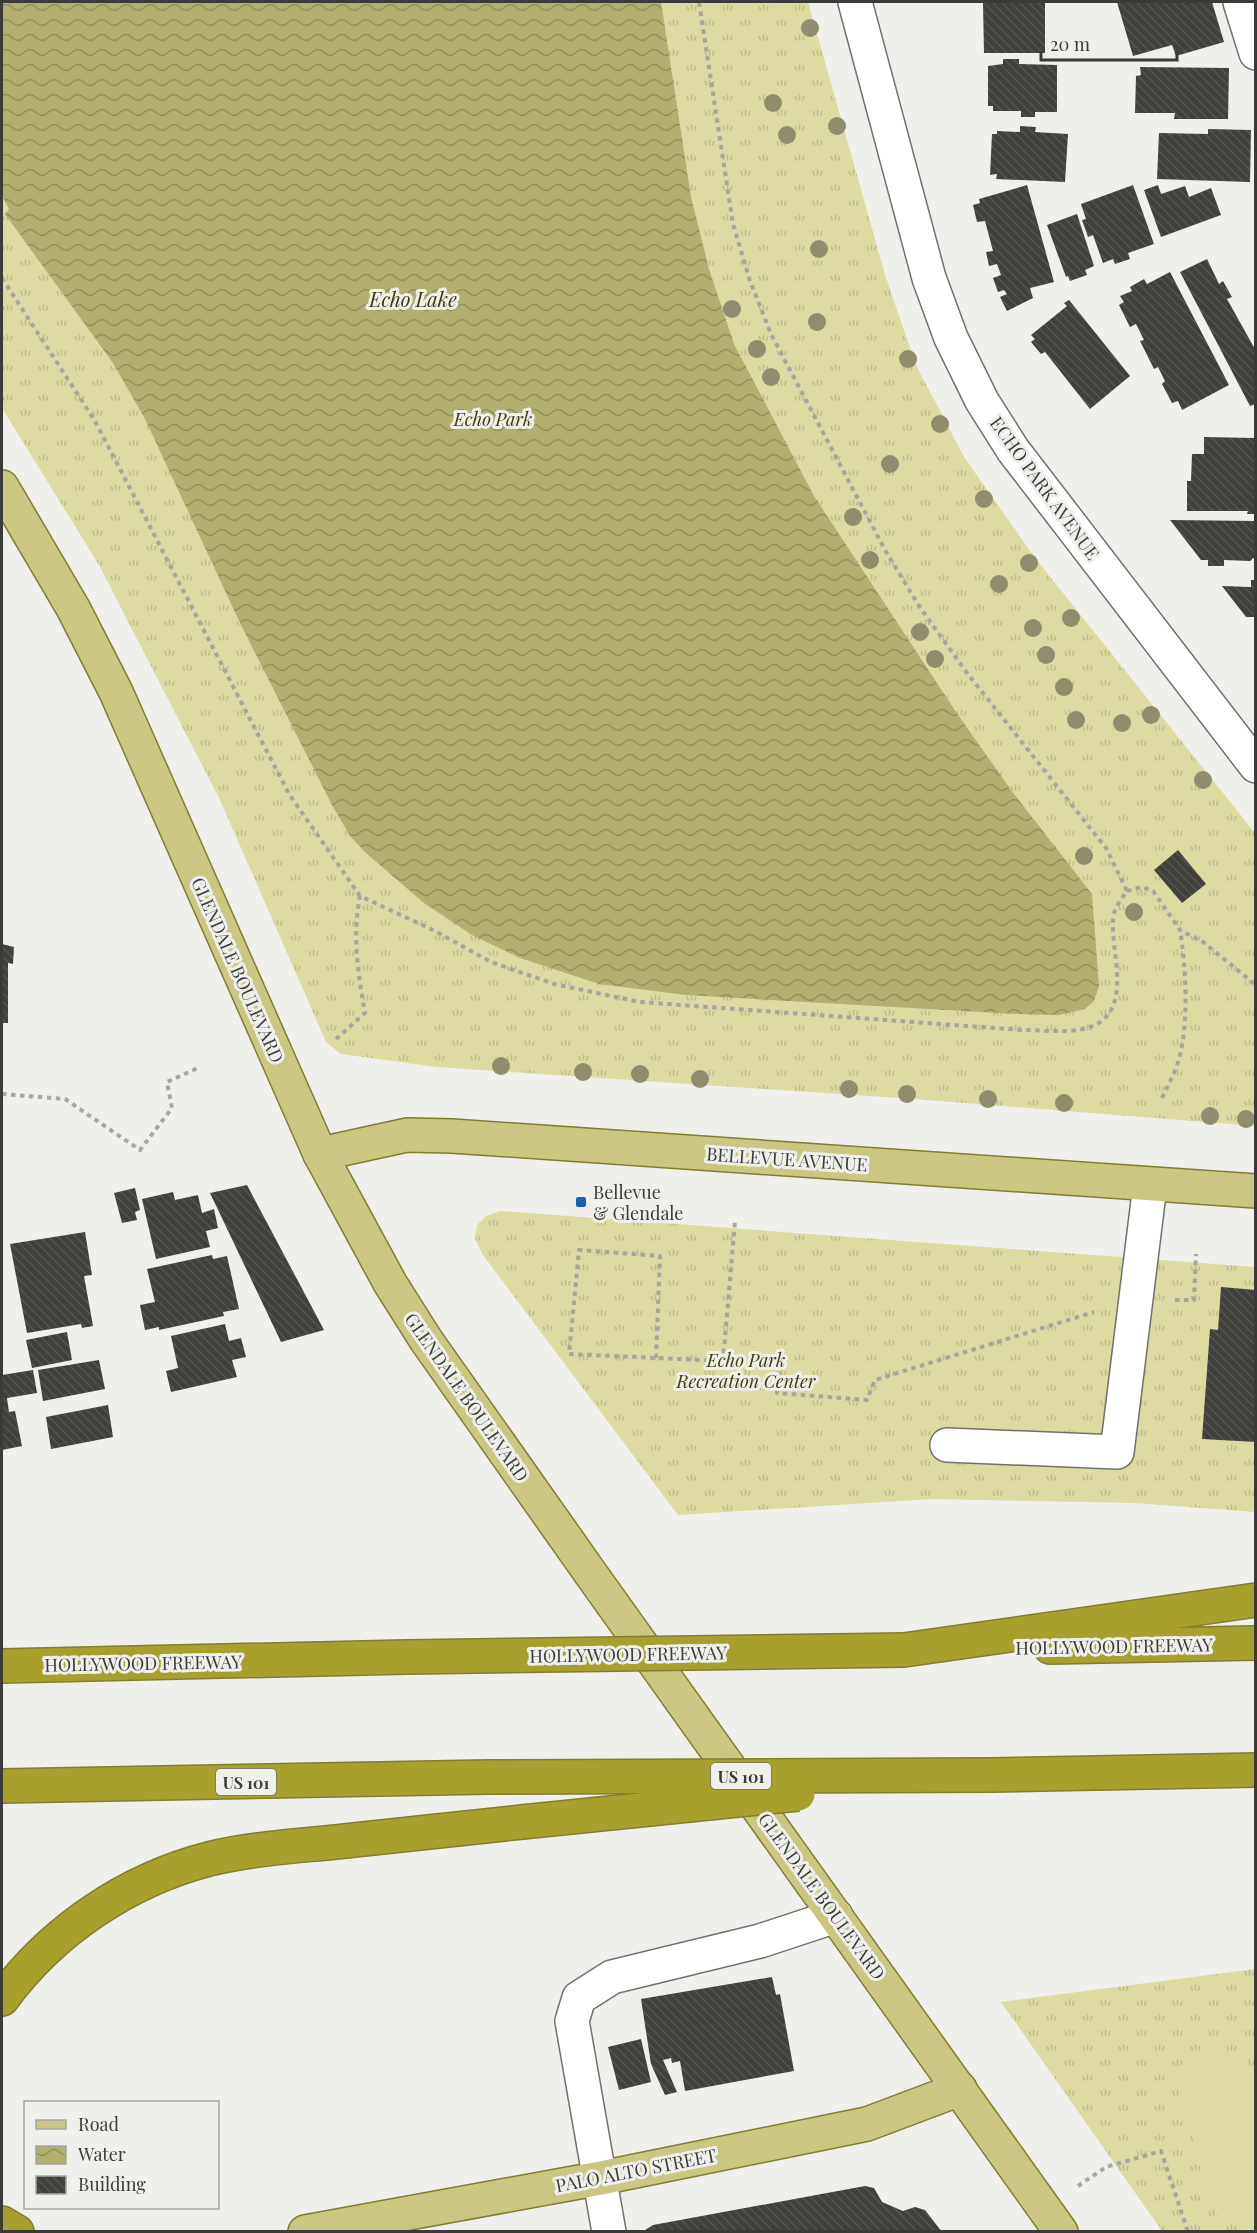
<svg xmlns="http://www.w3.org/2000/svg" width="1257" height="2233" viewBox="0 0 1257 2233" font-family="'Playfair Display',serif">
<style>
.grass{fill:url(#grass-tufts)}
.garden{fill:#dddaa2}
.water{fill:url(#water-waves)}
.building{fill:url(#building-back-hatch)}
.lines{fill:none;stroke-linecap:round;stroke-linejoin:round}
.minor-casing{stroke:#71716d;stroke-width:36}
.major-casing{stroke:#827d31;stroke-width:36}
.highway-casing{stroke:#827d31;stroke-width:36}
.path{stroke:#a6a6a2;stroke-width:4;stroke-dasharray:4.5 4.5;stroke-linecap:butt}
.minor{stroke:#fff;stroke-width:33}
.major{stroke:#cbc681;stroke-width:33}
.highway{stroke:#a8a02d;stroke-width:33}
.highway-bridge-casing{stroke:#827d31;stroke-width:36;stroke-linecap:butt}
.highway-bridge{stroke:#a8a02d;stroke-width:33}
.tree{fill:#8f8d6e}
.poi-dot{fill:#1c60b0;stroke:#efefeb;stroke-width:2}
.labels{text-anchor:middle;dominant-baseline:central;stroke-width:6;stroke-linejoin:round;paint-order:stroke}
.shield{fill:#efefeb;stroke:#71716e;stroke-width:1.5}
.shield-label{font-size:16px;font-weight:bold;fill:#3b3b39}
.park-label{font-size:18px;font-style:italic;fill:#403c08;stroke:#efefeb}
.street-label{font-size:18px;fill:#3b3b39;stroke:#efefeb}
.poi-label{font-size:18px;fill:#3b3b39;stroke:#efefeb;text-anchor:start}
.water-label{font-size:20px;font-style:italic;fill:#3d3904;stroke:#efefeb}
</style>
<defs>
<pattern id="grass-tufts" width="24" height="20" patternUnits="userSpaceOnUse" patternTransform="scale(1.5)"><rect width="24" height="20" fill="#dddaa2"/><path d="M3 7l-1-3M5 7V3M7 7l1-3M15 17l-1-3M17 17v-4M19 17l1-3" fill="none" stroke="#bfbc8c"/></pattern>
<pattern id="water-waves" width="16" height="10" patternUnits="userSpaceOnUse" patternTransform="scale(1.5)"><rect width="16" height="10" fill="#b3af6f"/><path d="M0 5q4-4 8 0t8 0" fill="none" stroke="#93905c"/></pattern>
<pattern id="building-back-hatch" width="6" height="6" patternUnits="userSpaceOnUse" patternTransform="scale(1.5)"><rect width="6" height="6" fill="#40403d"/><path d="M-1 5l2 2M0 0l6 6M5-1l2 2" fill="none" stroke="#545451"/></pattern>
</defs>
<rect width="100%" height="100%" fill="#efefeb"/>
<!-- grass -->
<g class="grass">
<polygon points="2,2 808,2 886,278 916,365 964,457 1035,558 1255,833 1255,1126 914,1099 437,1067 341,1054 326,1042 220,800 99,565 2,408"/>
<polygon points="500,1211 1255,1267 1255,1512 1135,1503 933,1499 678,1515 483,1255 475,1239 477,1225 486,1216"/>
<polygon points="1255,1969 1255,2231 1162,2231 1001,2002"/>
</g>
<!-- garden -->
<polygon class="garden" points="1244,2050 1255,2086 1255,2215 1220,2226 1173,2072"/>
<!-- water -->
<polygon class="water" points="2,2 661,2 691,197 709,269 734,344 814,496 956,712 1011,790 1092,894 1099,986 1094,1001 1085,1009 1059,1015 1016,1014 686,995 599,984 520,958 472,935 424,903 366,853 350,836 332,805 241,625 145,419 113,363 5,214 9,209 2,196"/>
<!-- building -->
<g class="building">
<polygon points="983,2 1045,2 1045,53 984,53"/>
<polygon points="1117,2 1212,2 1224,42 1176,56 1172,45 1133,56"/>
<polygon points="1003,59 1019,59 1019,64 1057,65 1057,112 1035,112 1035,117 1021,117 1021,111 993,111 993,106 988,106 988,66 1003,64"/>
<polygon points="1140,67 1229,68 1228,119 1174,119 1175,113 1135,113 1136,76 1141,75"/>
<polygon points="1020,126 1036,127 1035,132 1068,134 1065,182 996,179 997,174 990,175 992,134 997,134 997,131 1020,132"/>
<polygon points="1208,129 1251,130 1250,182 1157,179 1159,133 1208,134"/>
<polygon points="1027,185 1054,282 1030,288 1033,298 1007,311 1000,297 1007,294 1004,290 998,292 993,278 1001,275 997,264 989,266 986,252 993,251 985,221 977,222 973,205 980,203 979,199"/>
<polygon points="1133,185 1154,244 1128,253 1130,259 1115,264 1113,259 1103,263 1093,235 1088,237 1082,220 1086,219 1081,204"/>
<polygon points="1158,185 1161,194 1185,186 1189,197 1211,188 1221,215 1161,237 1144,190"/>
<polygon points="1077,214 1094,266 1085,270 1087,275 1070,281 1068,276 1066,277 1047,225"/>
<polygon points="1207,259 1219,284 1223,281 1232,297 1227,299 1256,351 1256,404 1250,406 1180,272"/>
<polygon points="1170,272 1229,385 1182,410 1178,401 1172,403 1162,384 1165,381 1158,367 1154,369 1140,341 1144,340 1136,324 1130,327 1119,305 1124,302 1120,296 1132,291 1130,287 1144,279 1147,284"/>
<polygon points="1069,300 1130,376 1090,409 1045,352 1041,354 1031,342 1035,339 1031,335 1067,306 1064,303"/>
<polygon points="1204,437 1256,438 1256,514 1247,514 1248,511 1187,511 1187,481 1191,481 1192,454 1204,454"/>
<polygon points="1170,520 1256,521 1256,556 1250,561 1224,560 1224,566 1208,566 1208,560 1201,560"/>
<polygon points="1251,580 1256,580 1256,617 1246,617 1222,586 1251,587"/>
<polygon points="1178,850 1206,884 1182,903 1154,870"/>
<polygon points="2,944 14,947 13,964 8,963 8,1023 2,1023"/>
<polygon points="247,1185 324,1330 281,1342 210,1193"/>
<polygon points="135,1188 140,1210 135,1212 137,1220 122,1223 114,1193"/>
<polygon points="173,1192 175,1200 198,1195 202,1213 214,1209 218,1228 206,1231 210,1247 156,1259 142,1199"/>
<polygon points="85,1232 92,1275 84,1276 93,1326 82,1328 81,1324 27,1333 10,1244"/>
<polygon points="212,1255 213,1259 227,1256 239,1309 223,1312 224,1316 159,1330 159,1327 145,1330 140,1305 155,1302 147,1269"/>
<polygon points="1221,1287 1256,1290 1256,1442 1202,1439 1210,1329 1218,1330"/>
<polygon points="225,1324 229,1341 241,1338 246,1357 232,1360 237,1377 171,1392 166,1371 178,1368 171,1336"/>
<polygon points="67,1332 72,1360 32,1368 26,1340"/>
<polygon points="99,1360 105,1389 43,1401 38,1370"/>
<polygon points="33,1370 37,1393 7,1398 9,1412 15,1411 22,1446 2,1450 2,1375"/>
<polygon points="108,1405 113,1437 51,1449 46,1417"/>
<polygon points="772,1977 776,1995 780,1994 794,2071 685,2091 680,2061 672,2063 671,2058 663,2060 677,2092 665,2095 651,2064 641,1999"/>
<polygon points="641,2039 651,2082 619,2090 608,2047"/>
<polygon points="865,2186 874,2188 882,2202 903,2211 915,2207 925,2210 942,2232 642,2232 653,2225"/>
</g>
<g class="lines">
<defs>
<g id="minor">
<polyline points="855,2 929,278 951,338 982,401 1013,450 1256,766"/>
<polyline points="1240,2 1256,53"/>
<polyline points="947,1445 1117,1452 1150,1185"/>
<polyline points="609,2232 572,2021 579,1998 612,1977 760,1941 836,1916"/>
</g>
<g id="major">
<polyline points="2,487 73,608 116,692 320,1154 390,1283 426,1340 591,1574 1061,2232"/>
<polyline points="320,1154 407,1135 452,1136 1256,1191"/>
<polyline points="305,2232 601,2178 867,2124 960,2089"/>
</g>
<g id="highway">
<polyline points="1050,1647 1256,1643"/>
<polyline points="904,1650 1256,1600"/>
<polyline points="2,1666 407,1657"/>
<polyline points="991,1775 1256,1770"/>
<polyline points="2,1786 490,1777"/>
<path d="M2,1999C52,1931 127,1880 209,1859C253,1848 300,1846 345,1841C404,1835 463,1828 522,1822"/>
<polyline points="2,2223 17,2232"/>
</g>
</defs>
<!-- minor casing -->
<use href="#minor" class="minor-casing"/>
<!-- major casing -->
<use href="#major" class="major-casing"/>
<!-- highway casing -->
<use href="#highway" class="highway-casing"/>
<!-- path -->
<g class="path">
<path d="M2,278L95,421L289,794L360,896L433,930L491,962L554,984L640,1002L1022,1030C1041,1030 1064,1033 1083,1029C1136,1017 1111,957 1113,920C1113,909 1121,900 1127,891L1106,848L967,673L919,606L885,550L771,334L750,281L733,224L699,2"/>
<polyline points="1127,891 1142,887 1153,891 1180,930 1203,942 1256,985"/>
<path d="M336,1039L365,1013C358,973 352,936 360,896"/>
<polyline points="2,1094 65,1099 140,1150 172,1108 167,1082 200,1067"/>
<path d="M1162,1098C1168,1085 1175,1073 1179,1059C1189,1022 1186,967 1180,930"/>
<polyline points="1175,1300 1194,1300 1196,1254"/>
<polyline points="656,1358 660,1256 579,1250 569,1354 723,1361 735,1221"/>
<polyline points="723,1361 779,1365 777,1393 867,1400 875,1380 1094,1312"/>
<polyline points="1078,2186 1106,2167 1161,2151 1188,2232"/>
</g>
<!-- minor -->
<use href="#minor" class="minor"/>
<!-- major -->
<use href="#major" class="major"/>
<!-- highway -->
<use href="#highway" class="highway"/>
<defs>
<g id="highway-bridge">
<polyline points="407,1657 904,1650"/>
<polyline points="490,1777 991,1775"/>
<polyline points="522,1822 798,1794"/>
</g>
</defs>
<!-- highway-bridge casing -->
<use href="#highway-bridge" class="highway-bridge-casing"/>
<!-- highway-bridge -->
<use href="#highway-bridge" class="highway-bridge"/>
</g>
<!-- trees -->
<g class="tree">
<circle cx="810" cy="28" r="9"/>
<circle cx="773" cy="103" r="9"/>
<circle cx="837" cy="126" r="9"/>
<circle cx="787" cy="135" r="9"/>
<circle cx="819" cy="249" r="9"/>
<circle cx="732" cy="309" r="9"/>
<circle cx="817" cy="322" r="9"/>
<circle cx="757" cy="349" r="9"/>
<circle cx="908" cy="359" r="9"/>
<circle cx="771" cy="377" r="9"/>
<circle cx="940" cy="424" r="9"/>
<circle cx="890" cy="464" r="9"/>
<circle cx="984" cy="499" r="9"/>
<circle cx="853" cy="517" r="9"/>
<circle cx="870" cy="560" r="9"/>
<circle cx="1029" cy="563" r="9"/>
<circle cx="999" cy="584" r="9"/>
<circle cx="1071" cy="618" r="9"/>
<circle cx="1033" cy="628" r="9"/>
<circle cx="920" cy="632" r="9"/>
<circle cx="1046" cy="655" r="9"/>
<circle cx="935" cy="659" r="9"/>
<circle cx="1064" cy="687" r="9"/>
<circle cx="1151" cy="715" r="9"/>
<circle cx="1076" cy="720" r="9"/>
<circle cx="1122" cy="723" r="9"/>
<circle cx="1203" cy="780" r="9"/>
<circle cx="1084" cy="856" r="9"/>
<circle cx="1134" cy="912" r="9"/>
<circle cx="501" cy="1066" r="9"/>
<circle cx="583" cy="1072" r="9"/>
<circle cx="640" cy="1074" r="9"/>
<circle cx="700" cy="1079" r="9"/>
<circle cx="849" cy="1089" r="9"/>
<circle cx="907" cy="1094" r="9"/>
<circle cx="988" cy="1099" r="9"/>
<circle cx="1064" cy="1103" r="9"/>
<circle cx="1210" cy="1116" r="9"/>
<circle cx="1246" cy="1119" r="9"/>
</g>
<!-- markers -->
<rect class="poi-dot" x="575" y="1196" width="12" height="12" rx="3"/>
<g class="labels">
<!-- shield labels -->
<g class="shield">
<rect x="711" y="1763" width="60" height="26" rx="4.5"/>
<rect x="216" y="1769" width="60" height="26" rx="4.5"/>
</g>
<g class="shield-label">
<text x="741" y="1776">US 101</text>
<text x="246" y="1782">US 101</text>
</g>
<!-- park labels -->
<g class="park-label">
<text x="493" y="419">Echo Park</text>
<text x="746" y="1360">Echo Park<tspan x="746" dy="21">Recreation Center</tspan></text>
</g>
<!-- street labels -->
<g class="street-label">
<text transform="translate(1045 488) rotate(54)">ECHO PARK AVENUE</text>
<text transform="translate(238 970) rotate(66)">GLENDALE BOULEVARD</text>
<text transform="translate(787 1159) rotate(4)">BELLEVUE AVENUE</text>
<text transform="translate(467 1397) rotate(55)">GLENDALE BOULEVARD</text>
<text transform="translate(1114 1646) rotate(-1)">HOLLYWOOD FREEWAY</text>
<text transform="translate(628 1654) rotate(-1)">HOLLYWOOD FREEWAY</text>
<text transform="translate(143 1663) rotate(-1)">HOLLYWOOD FREEWAY</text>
<text transform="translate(822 1896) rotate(54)">GLENDALE BOULEVARD</text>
<text transform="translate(636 2170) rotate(-11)">PALO ALTO STREET</text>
</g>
<!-- poi labels -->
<g class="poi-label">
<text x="593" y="1192">Bellevue<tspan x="593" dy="21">&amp; Glendale</tspan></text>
</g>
<!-- water labels -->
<g class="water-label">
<text x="413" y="298">Echo Lake</text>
</g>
</g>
<!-- border -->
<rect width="1257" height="2233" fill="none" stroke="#3b3b39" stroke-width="6"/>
<!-- legend -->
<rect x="24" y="2101" width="195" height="108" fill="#efefeb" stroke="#a7a7a4" stroke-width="1.5"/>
<rect x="36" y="2120" width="30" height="9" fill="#cbc681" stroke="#a7a7a4" stroke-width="1.5"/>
<text x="78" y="2131" font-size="18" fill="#3b3b39">Road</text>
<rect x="36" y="2146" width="30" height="18" fill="url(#water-waves)" stroke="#a7a7a4" stroke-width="1.5"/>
<text x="78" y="2161" font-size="18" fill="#3b3b39">Water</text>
<rect x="36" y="2176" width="30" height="18" fill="url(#building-back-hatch)" stroke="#a7a7a4" stroke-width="1.5"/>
<text x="78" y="2191" font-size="18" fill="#3b3b39">Building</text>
<!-- scale -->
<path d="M1041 51v9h136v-9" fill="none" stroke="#3b3b39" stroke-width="3"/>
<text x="1050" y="51" font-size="18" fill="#3b3b39" stroke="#efefeb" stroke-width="4.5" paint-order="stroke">20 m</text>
</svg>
